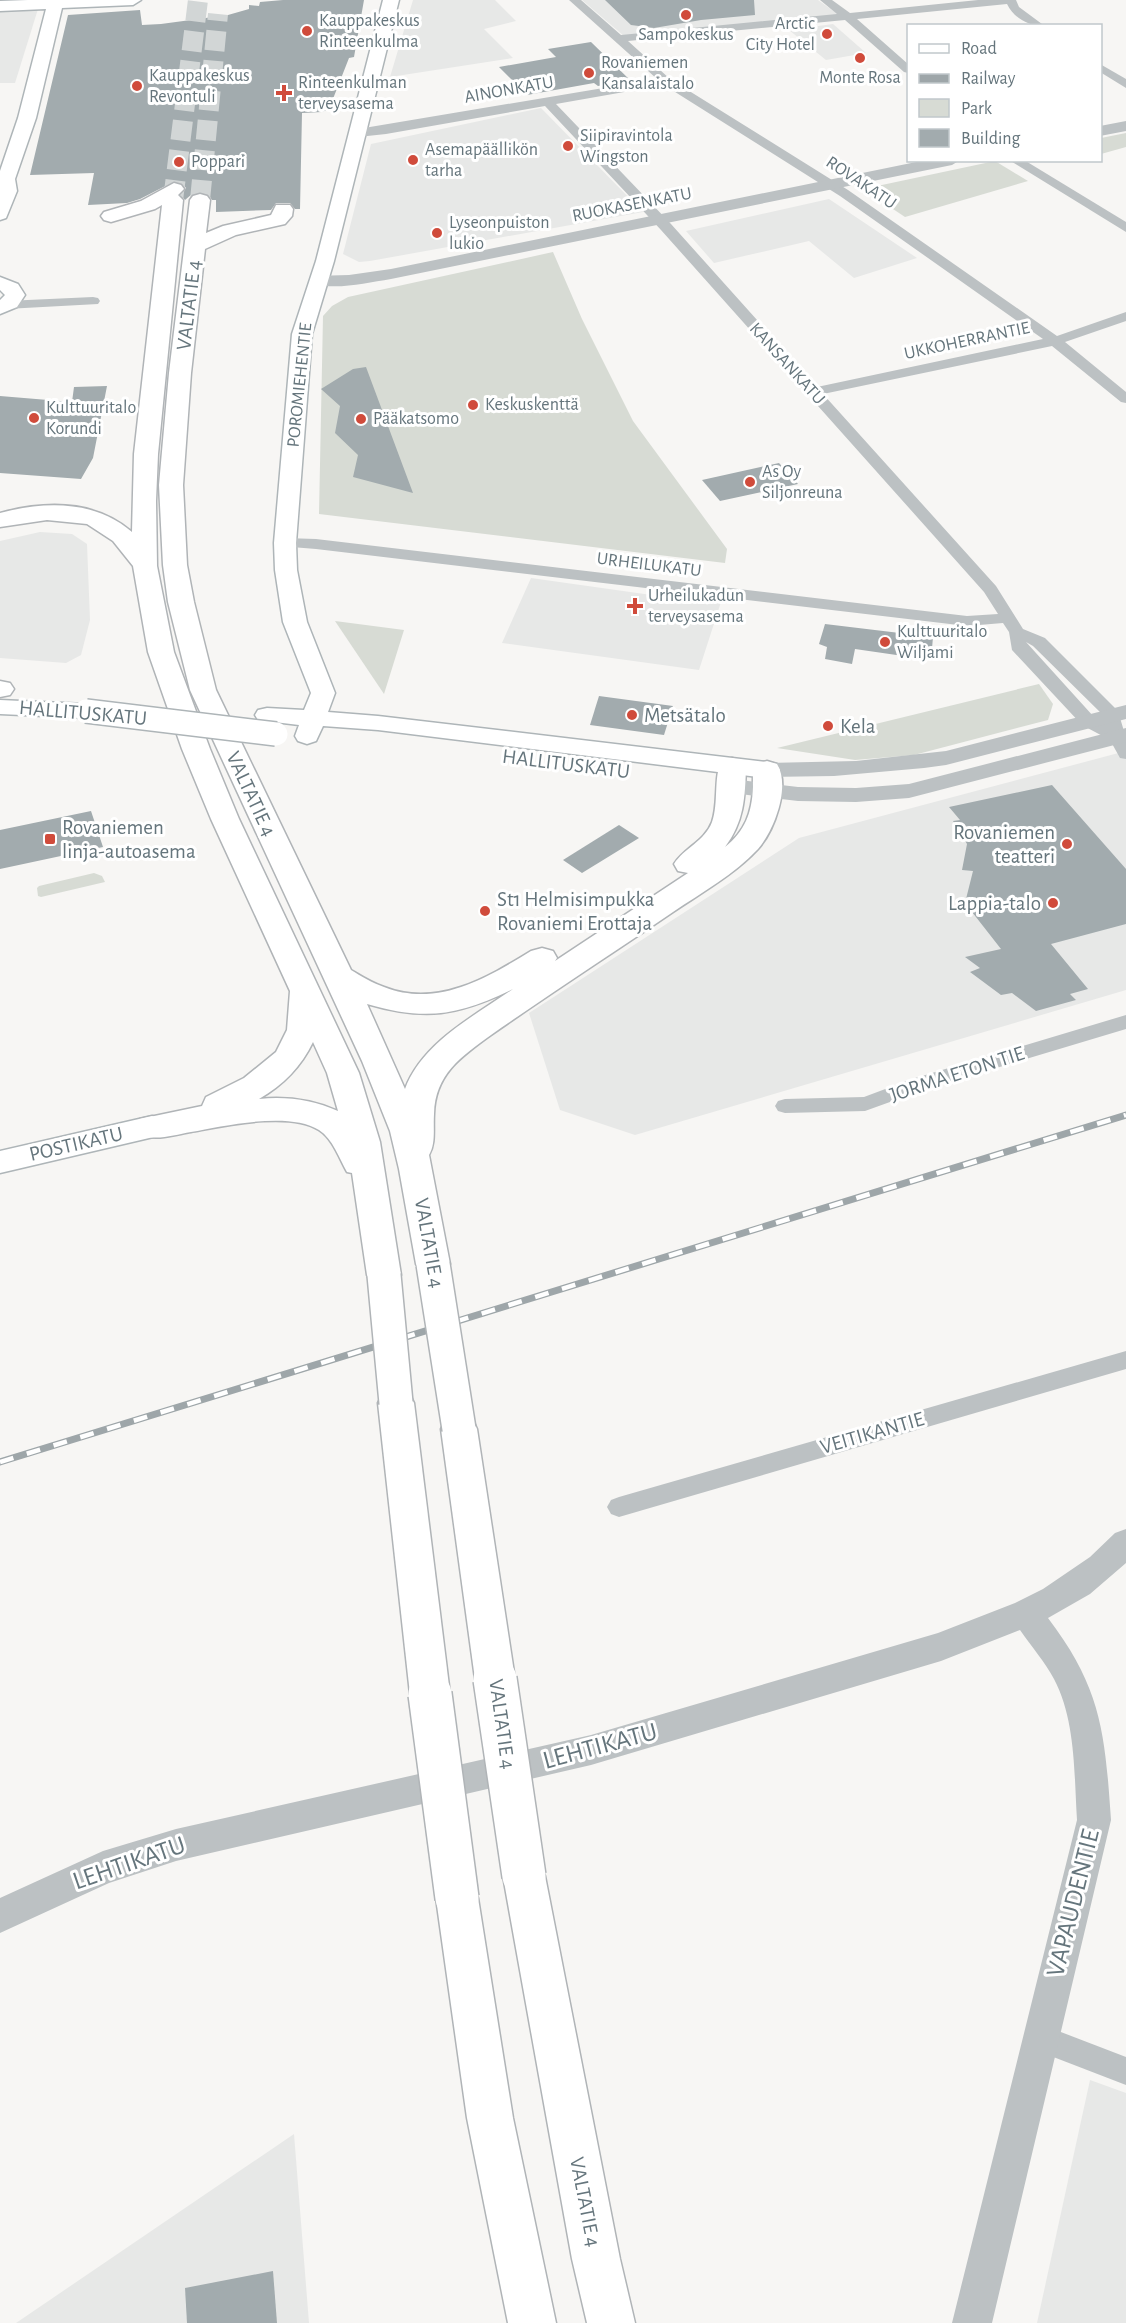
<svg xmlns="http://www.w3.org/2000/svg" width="1126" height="2323" viewBox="0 0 1126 2323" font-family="'Alegreya Sans',sans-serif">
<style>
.built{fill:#e7e8e7}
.green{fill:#d7dbd4}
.building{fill:#a2abae}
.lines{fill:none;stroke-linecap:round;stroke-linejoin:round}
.trunk-tunnel{stroke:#d2d6d6;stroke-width:20;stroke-dasharray:20 10;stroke-linecap:butt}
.secondary-casing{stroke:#aeb5b8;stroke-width:3}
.trunk-casing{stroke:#b0b4b7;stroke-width:3}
.minor{fill:#bcc1c3;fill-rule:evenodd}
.tertiary{fill:#bcc1c3;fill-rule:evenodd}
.secondary{fill:#fff;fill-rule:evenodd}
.trunk{fill:#fff;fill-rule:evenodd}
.rail-casing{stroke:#9ea6a9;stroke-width:7}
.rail{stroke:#fff;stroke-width:4.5;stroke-dasharray:14;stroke-linecap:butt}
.secondary-bridge-casing{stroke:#aeb5b8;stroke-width:26;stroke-linecap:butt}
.trunk-bridge-far1-casing{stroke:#b0b4b7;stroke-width:36;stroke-linecap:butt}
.trunk-bridge-casing{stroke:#b0b4b7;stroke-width:46;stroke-linecap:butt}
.secondary-bridge{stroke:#fff;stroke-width:23}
.trunk-bridge-far1{stroke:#fff;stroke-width:33}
.trunk-bridge{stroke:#fff;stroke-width:43}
.poi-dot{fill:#d04b3b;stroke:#fff;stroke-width:2}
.labels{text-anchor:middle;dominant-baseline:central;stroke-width:6;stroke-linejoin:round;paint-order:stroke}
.far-poi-label{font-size:18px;fill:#65757c;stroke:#fff;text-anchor:start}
.far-street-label{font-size:18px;fill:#65757c;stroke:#fff}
.street-label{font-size:21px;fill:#65757c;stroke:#fff}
.poi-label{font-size:21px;fill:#65757c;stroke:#fff;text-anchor:start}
.near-street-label{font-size:26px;fill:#65757c;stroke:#fff}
</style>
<rect width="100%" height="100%" fill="#f7f6f4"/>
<!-- built -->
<g class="built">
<polygon points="413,0 495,0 516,21 484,29 513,58 390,77"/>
<polygon points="582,0 818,0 839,15 624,36"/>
<polygon points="38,9 15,83 0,83 0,10"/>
<polygon points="833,24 866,53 826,60 789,30"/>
<polygon points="541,108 643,212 370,261 359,262 343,254 371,144"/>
<polygon points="829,199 917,258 854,278 809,241 714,263 686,231"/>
<polygon points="40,532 72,534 87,544 90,620 81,655 66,663 0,658 0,541"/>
<polygon points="531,578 701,602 721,602 699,670 502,643"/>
<polygon points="1126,751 1126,990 635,1135 560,1110 529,1013 799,838"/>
<polygon points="1090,2080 1126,2093 1126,2323 1037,2323"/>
<polygon points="294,2134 309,2323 16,2323"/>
</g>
<!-- green -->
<g class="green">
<polygon points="1126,133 1126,147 1101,154 1101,138"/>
<polygon points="995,161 1028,181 905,217 863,189"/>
<polygon points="553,252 582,319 633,421 727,549 725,563 319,514 323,316 332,306 348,297"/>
<polygon points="335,621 404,630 384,694"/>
<polygon points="1039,684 1053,704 1048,720 914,755 855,760 777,748"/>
<polygon points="94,873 102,876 105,882 41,897 38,896 37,888 39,886"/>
</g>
<!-- building -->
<g class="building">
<polygon points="283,0 364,0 354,57 349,58 329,109 322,112 302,113 300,209 295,209 290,203 276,203 271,210 216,212 216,200 212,200 208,194 199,192 192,194 185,200 181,195 186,188 182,183 175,181 140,199 127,203 88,205 94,173 30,175 68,15 140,10 142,25 161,24 228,15 249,9 249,5 259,6 260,2"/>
<polygon points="605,0 754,0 755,15 701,20 654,28 631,25"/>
<polygon points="591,42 631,81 598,86 594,83 527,95 499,67 556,57 548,49"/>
<polygon points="366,367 413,493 353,477 358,455 335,433 340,406 321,389 353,369"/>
<polygon points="107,386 93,458 81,479 0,473 0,396 72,402 74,387"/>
<polygon points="779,463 798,484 720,501 702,480"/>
<polygon points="825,624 933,637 931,660 855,649 852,664 825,659 827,647 819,644"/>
<polygon points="599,696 673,706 664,735 590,725"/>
<polygon points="1052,785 1126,869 1126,924 1051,944 1088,989 1070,994 1076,1000 1036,1011 1012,993 1001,995 970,972 980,968 965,957 1001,949 965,903 973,871 962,870 967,844 953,821 960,820 949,807"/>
<polygon points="91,811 103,847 0,869 0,830"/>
<polygon points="619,825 639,838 582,873 563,860"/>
<polygon points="273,2271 277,2323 187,2323 185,2288"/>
</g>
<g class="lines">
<!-- trunk-tunnel -->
<g class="trunk-tunnel">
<polyline points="173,200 198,0"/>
<polyline points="200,200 218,14"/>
</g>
<defs>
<g id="secondary">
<polygon points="28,0 141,0 133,5 62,8 36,118 15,179 17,191 6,218 0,220 0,171 18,118 46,9 0,11 0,1"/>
<polygon points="383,0 399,0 334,261 312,334 296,543 297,570 307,622 335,693 328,712 378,716 767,762 776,764 780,770 776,776 767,778 378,730 323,726 316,741 307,744 298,741 295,736 299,725 258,720 255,715 258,710 267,708 304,710 311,693 283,622 275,570 274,543 292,334 316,261"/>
<polygon points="0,277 18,284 25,295 17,307 0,314 0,300 5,295 0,290"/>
<polygon points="0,700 86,704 95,706 98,711 95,716 86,718 0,714"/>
<polygon points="152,1116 162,1119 167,1127 162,1135 0,1173 0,1151"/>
</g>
<g id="trunk">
<path d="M174,183L181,185L184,189L178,195L183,200L158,454L156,501L157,566L174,652L210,749L239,819L359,1073L380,1142L401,1275L396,1284L384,1288L372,1284L367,1275L352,1173L347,1172C339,1158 333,1139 319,1130C289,1111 224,1126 191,1132C174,1135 157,1141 140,1135L136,1127L140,1119L202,1106L206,1097L244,1078L276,1052L287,1030L290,991L211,819L182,749L148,652L133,566L113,541L87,524L47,520L0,527V513C45,501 95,500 132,532L134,454L162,205L155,209L111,222L104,220L101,216L104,212L141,201ZM313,1042L327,1073L338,1111C313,1100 287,1096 259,1099C283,1085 301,1067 313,1042Z"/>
<path d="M200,194L207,196L210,200L206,233L223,226L271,215L276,205H290L293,209L292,216L285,224L236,235L205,249L191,373L183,485L187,565L194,602L216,690L351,970C361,976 372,983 384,987C437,1008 487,978 531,951L542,948L553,951L557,958L555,961L688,873L678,871L674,864C684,848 705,841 712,822C719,803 713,775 722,761L732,758L742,761L746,767C745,798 744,822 725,847C745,831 752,813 753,787C753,778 752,771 757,764L767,761L777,764C791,786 774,831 758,849C735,874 701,893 673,912C613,953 551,993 491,1035C461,1057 435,1074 434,1114C433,1129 436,1143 429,1155L450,1264L445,1273L433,1277L421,1273L416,1264L399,1169L390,1131L362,1061L190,690L168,602L163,565L159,485L169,373L190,200L193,196ZM513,989C474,1016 422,1043 405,1089L367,1004C425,1021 458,1016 513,989Z"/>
<polygon points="0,681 10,683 14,689 10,695 0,697"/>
<polygon points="396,1388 409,1393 414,1403 450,1694 444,1707 430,1712 416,1707 410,1694 378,1403 383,1393"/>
<polygon points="459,1414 472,1418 477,1429 515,1679 509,1692 495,1697 481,1692 475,1679 441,1429 446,1418"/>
<polygon points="524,1855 539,1861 545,1876 620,2259 635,2323 587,2323 572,2259 503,1876 509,1861"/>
<polygon points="457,1877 472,1883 478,1898 513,2118 556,2323 508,2323 467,2118 436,1898 442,1883"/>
</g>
</defs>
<!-- secondary casing -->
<use href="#secondary" class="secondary-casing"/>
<!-- trunk casing -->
<use href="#trunk" class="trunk-casing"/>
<!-- minor -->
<g class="minor">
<path d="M569,0H581L621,35L837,14L820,0H832L850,13L978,0H1016L1019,7L1042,24L1043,26C1028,26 1014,18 1007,4L857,19L908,64V73L904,72L845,20L628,41L670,79L848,190L1057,336L1126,312V321L1065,342L1126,392V403L1121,402L1052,346L823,394L996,586L1023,629L1045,638L1118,711L1126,738V759L1120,758L1110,740L1082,725L1012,650L1009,632L1003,623L967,626L316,549L279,546L277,543L285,538L316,539L967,616L998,614L984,592L661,230L545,106L386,134L358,137L352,133L358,129L657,79ZM664,85L840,196L1043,339L817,387L671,224L556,104ZM1026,642L1033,646L1104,716L1105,723L1094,717Z"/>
<polygon points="1100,64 1126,79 1126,88 1100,72"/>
<polygon points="1009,160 1024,160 1126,222 1126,232"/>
<polygon points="93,297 98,298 100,301 98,304 6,309 0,306 1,302 6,301"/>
<polygon points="1126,1015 1126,1029 926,1089 865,1111 785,1113 778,1111 775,1106 778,1101 785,1099 864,1097 912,1079"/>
<polygon points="1126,1351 1126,1369 619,1517 611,1514 607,1507 611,1500 619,1497"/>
<polygon points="1040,2024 1126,2057 1126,2085 1030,2048 1026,2038 1030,2028"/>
</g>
<!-- tertiary -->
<g class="tertiary">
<polygon points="1126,121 1126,131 1100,136 1100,126"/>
<path d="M926,160H960L952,165L391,279C366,283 338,290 313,284L310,280L313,276L349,275L391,269Z"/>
<polygon points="1126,705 1126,719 946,765 924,768 834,776 767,777 759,775 756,770 759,765 767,763 856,761 946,751"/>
<polygon points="1126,728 1126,742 909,798 856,802 798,801 732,793 724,791 721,786 724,781 732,779 798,787 856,788 909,784"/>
<path d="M1126,1529V1563L1090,1594L1048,1618C1102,1689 1105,1734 1111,1820L992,2323H952L1077,1820C1074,1774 1076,1721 1054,1679C1045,1662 1031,1646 1020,1630L941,1661L591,1765L176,1861L109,1883L0,1933V1898L103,1851L176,1829L591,1735L938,1633L1015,1603L1043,1589L1090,1557L1115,1533Z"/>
</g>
<!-- secondary -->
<use href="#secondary" class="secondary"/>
<!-- trunk -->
<use href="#trunk" class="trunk"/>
<defs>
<polyline id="rail" points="0,1462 1126,1115"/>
</defs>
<!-- rail casing -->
<use href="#rail" class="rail-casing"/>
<!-- rail -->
<use href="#rail" class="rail"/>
<defs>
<polyline id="secondary-bridge" points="86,711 276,734"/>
<g id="trunk-bridge-far1">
<polyline points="433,1264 459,1429"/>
<polyline points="384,1275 396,1403"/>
</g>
<g id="trunk-bridge">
<polyline points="495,1679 524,1876"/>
<polyline points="430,1694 457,1898"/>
</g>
</defs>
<!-- secondary-bridge casing -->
<use href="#secondary-bridge" class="secondary-bridge-casing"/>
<!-- trunk-bridge-far1 casing -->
<use href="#trunk-bridge-far1" class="trunk-bridge-far1-casing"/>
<!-- trunk-bridge casing -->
<use href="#trunk-bridge" class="trunk-bridge-casing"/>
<!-- secondary-bridge -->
<use href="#secondary-bridge" class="secondary-bridge"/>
<!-- trunk-bridge-far1 -->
<use href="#trunk-bridge-far1" class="trunk-bridge-far1"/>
<!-- trunk-bridge -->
<use href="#trunk-bridge" class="trunk-bridge"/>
</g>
<!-- markers -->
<g class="poi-dot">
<circle cx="686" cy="15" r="6"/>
<circle cx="307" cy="31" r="6"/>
<circle cx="827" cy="34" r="6"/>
<circle cx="860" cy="58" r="6"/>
<circle cx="589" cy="73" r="6"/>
<circle cx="137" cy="86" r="6"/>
<path d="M281 84h6v6h6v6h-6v6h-6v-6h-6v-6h6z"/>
<circle cx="568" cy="146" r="6"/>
<circle cx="413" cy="160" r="6"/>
<circle cx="179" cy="162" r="6"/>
<circle cx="437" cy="233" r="6"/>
<circle cx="473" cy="405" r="6"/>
<circle cx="34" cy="418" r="6"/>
<circle cx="361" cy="419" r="6"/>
<circle cx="750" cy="482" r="6"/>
<path d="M632 597h6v6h6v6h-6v6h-6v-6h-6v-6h6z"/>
<circle cx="885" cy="642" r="6"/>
<circle cx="632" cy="715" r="6"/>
<circle cx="828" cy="726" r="6"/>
<rect x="44" y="833" width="12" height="12" rx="3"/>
<circle cx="1067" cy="844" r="6"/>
<circle cx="1053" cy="903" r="6"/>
<circle cx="485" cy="911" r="6"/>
</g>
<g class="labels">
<!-- far-poi labels -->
<g class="far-poi-label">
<text x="319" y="21">Kauppakeskus<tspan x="319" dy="21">Rinteenkulma</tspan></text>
<text x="815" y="24" text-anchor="end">Arctic<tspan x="815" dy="21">City Hotel</tspan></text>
<text x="686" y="35" text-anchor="middle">Sampokeskus</text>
<text x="601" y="63">Rovaniemen<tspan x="601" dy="21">Kansalaistalo</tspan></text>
<text x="149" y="76">Kauppakeskus<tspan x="149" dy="21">Revontuli</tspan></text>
<text x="860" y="78" text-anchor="middle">Monte Rosa</text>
<text x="298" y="83">Rinteenkulman<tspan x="298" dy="21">terveysasema</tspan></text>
<text x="580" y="136">Siipiravintola<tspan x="580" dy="21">Wingston</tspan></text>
<text x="425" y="150">Asemapäällikön<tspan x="425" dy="21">tarha</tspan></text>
<text x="191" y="162">Poppari</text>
<text x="449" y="223">Lyseonpuiston<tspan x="449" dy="21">lukio</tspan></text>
<text x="485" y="405">Keskuskenttä</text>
<text x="46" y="408">Kulttuuritalo<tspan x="46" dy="21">Korundi</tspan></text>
<text x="373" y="419">Pääkatsomo</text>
<text x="762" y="472">As Oy<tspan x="762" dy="21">Siljonreuna</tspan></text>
<text x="648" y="596">Urheilukadun<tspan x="648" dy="21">terveysasema</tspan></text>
<text x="897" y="632">Kulttuuritalo<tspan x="897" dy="21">Wiljami</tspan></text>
</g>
<!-- far-street labels -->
<g class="far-street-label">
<text transform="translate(509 90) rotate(-10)">AINONKATU</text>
<text transform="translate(861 183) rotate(34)">ROVAKATU</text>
<text transform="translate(632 205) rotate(-11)">RUOKASENKATU</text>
<text transform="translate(967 341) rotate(-12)">UKKOHERRANTIE</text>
<text transform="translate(787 364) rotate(48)">KANSANKATU</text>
<text transform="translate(300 385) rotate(-84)">POROMIEHENTIE</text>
<text transform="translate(649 565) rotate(7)">URHEILUKATU</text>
</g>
<!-- street labels -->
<g class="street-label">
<text transform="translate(189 305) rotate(-83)">VALTATIE 4</text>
<text transform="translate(83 713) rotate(5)">HALLITUSKATU</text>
<text transform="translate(566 764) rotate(7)">HALLITUSKATU</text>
<text transform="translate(251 794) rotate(65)">VALTATIE 4</text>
<text transform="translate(957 1074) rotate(-18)">JORMA ETON TIE</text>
<text transform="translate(76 1144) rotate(-13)">POSTIKATU</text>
<text transform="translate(429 1243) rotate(80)">VALTATIE 4</text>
<text transform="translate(872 1433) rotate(-16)">VEITIKANTIE</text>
<text transform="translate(502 1724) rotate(82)">VALTATIE 4</text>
<text transform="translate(585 2202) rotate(79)">VALTATIE 4</text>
</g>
<!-- poi labels -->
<g class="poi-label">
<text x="644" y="715">Metsätalo</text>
<text x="840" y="726">Kela</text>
<text x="62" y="827">Rovaniemen<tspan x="62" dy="24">linja-autoasema</tspan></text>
<text x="1055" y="832" text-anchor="end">Rovaniemen<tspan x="1055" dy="24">teatteri</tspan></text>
<text x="497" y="899">St1 Helmisimpukka<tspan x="497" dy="24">Rovaniemi Erottaja</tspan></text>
<text x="1041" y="903" text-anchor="end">Lappia-talo</text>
</g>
<!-- near-street labels -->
<g class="near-street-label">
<text transform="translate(600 1746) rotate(-15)">LEHTIKATU</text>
<text transform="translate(129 1863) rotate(-19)">LEHTIKATU</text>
<text transform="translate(1073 1903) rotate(-76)">VAPAUDENTIE</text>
</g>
</g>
<!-- legend -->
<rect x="907" y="24" width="195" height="138" fill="#ffffff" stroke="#c1c8cb" stroke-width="1.5"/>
<rect x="919" y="44" width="30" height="9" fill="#ffffff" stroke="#c1c8cb" stroke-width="1.5"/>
<text x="961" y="54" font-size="18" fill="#65757c">Road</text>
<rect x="919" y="74" width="30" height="9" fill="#9ea6a9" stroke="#c1c8cb" stroke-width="1.5"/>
<text x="961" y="84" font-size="18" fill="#65757c">Railway</text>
<rect x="919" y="99" width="30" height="18" fill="#d7dbd4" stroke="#c1c8cb" stroke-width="1.5"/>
<text x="961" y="114" font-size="18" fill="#65757c">Park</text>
<rect x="919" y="129" width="30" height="18" fill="#a2abae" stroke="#c1c8cb" stroke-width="1.5"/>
<text x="961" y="144" font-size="18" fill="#65757c">Building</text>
</svg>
